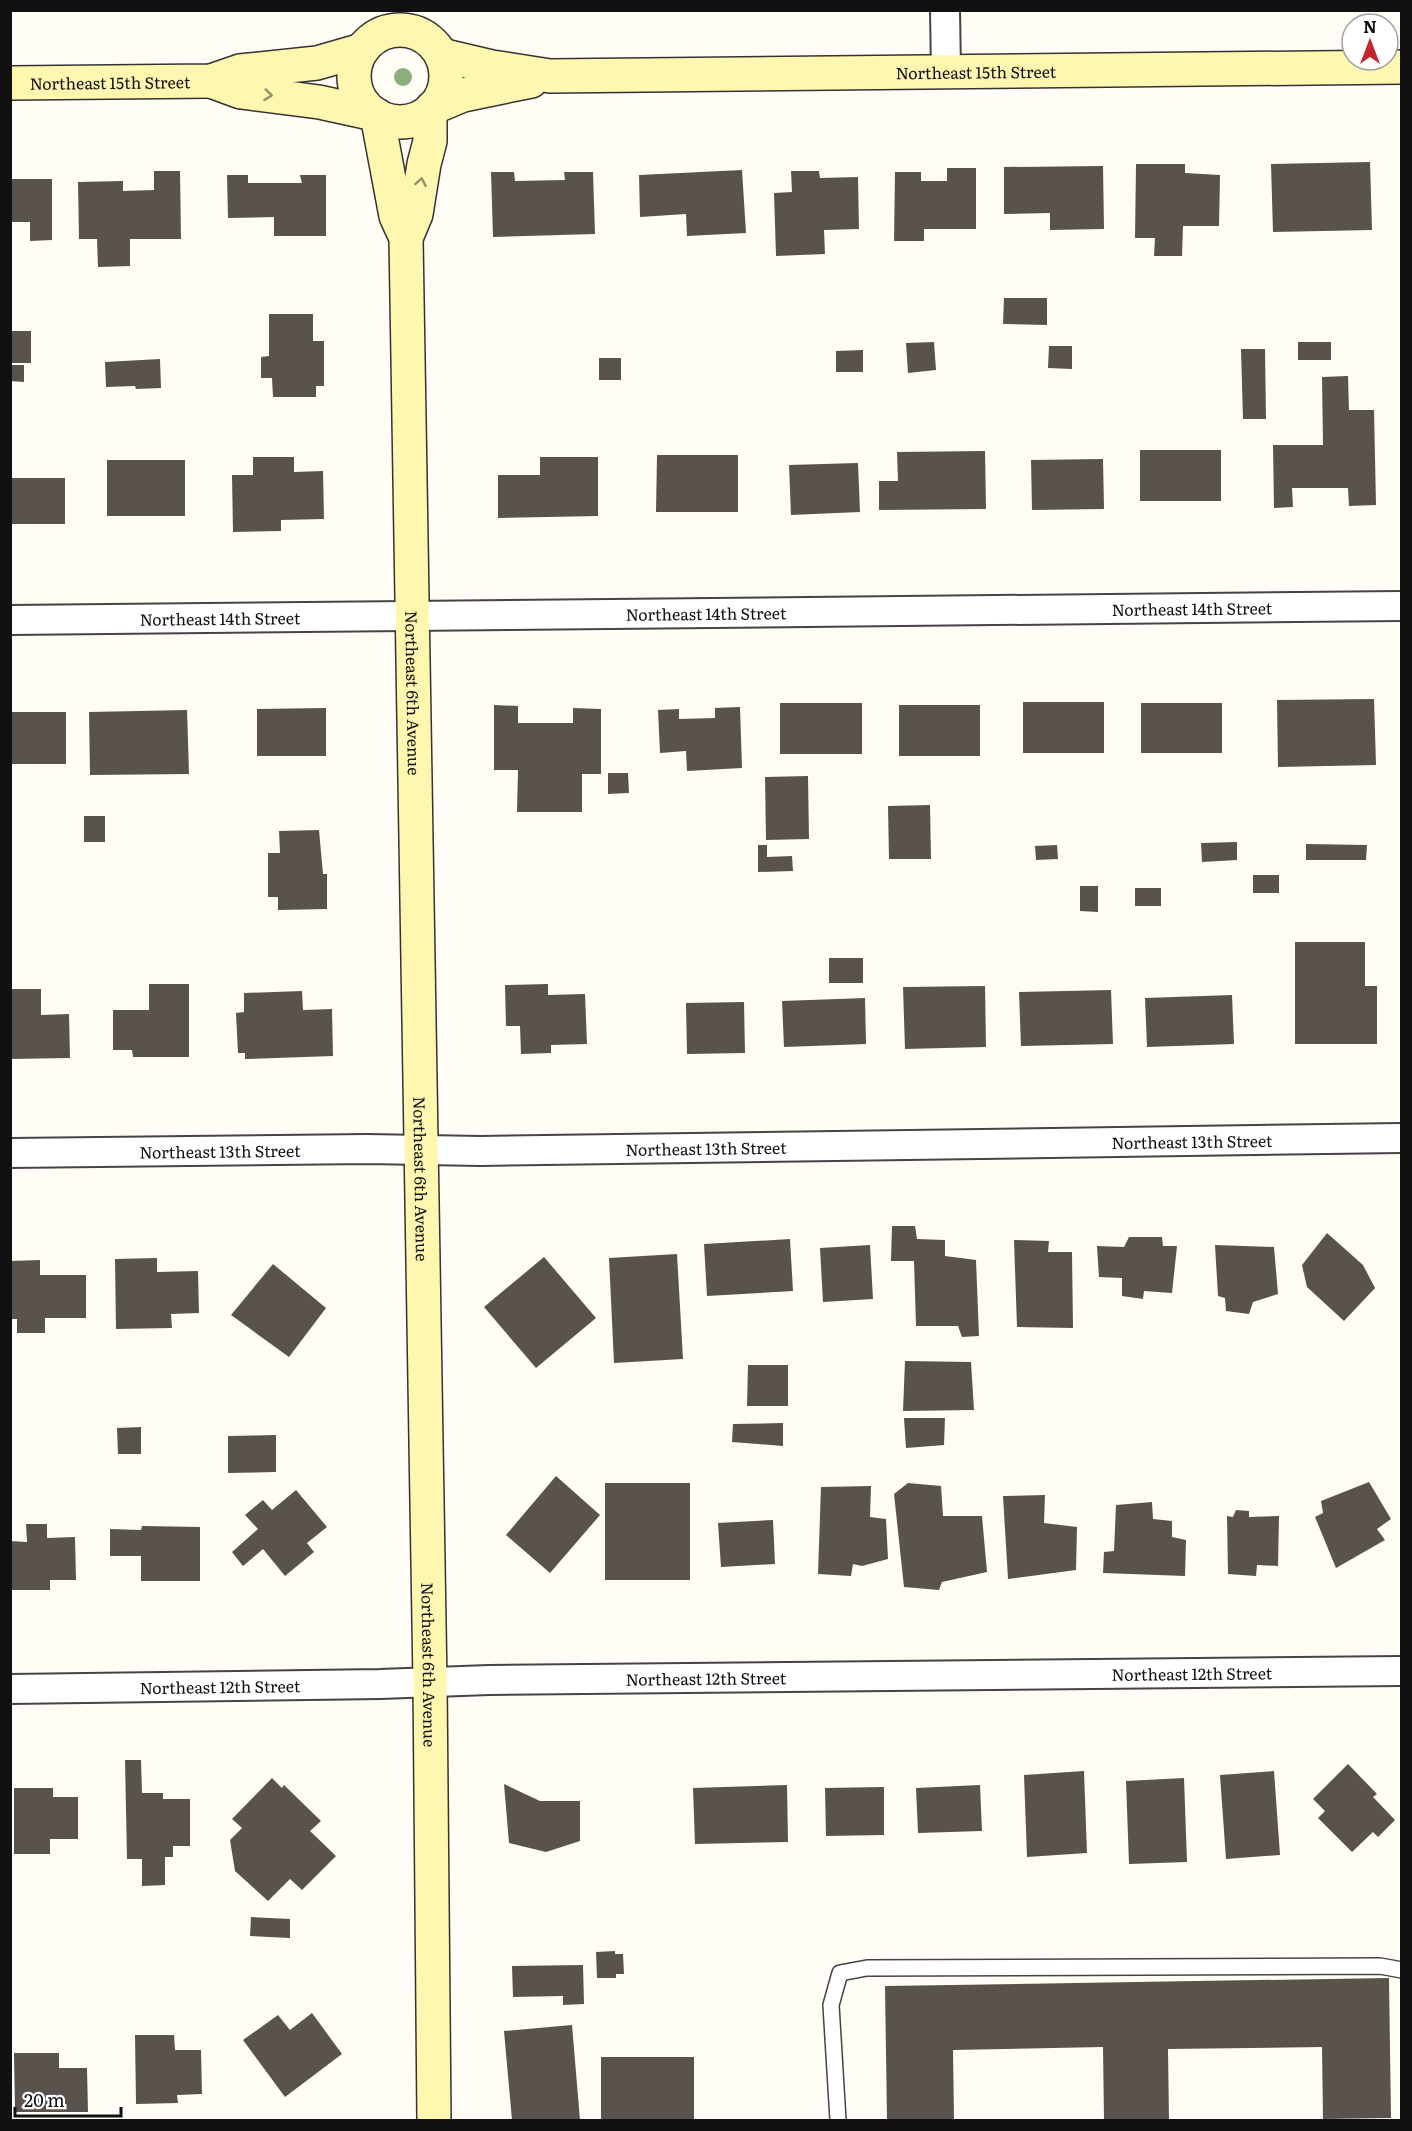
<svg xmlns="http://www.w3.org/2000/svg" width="1412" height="2131" viewBox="0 0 1412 2131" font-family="Literata,serif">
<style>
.building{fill:#5a524d}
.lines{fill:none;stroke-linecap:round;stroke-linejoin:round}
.lane-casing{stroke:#444;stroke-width:18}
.street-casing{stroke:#444;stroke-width:32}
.secondary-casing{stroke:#333;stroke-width:36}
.lane{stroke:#fff;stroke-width:15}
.street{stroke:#fff;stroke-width:28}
.secondary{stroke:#fff6b0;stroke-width:33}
.tree{fill:#8dad7f}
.oneway{stroke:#948f68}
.labels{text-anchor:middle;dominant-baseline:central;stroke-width:6;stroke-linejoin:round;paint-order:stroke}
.street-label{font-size:16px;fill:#111;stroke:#fff}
</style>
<rect width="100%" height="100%" fill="#fffdf5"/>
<!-- building -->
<g class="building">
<polygon points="1370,162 1372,230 1273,232 1271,164"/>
<polygon points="1136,164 1185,164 1185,173 1220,175 1219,226 1183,226 1182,256 1154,256 1155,238 1135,238"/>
<polygon points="1103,166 1104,229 1050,230 1050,213 1004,214 1004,167"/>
<polygon points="947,168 976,168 976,229 924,229 924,241 894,241 895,172 921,172 921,181 947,181"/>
<polygon points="742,170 746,233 687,236 686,214 640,217 639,175"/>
<polygon points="154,171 180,171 181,239 130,239 130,266 98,267 97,239 79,239 78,182 123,181 123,191 154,190"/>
<polygon points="791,171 819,171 820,178 858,177 859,229 824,230 825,254 776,256 774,193 792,192"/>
<polygon points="491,172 514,172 515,181 565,180 564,172 593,172 595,234 493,237"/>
<polygon points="227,175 248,175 248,183 302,183 300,175 326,175 326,236 274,236 274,217 228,218"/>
<polygon points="10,179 52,179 52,240 30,241 30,222 10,222"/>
<polygon points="1004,298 1047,298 1047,325 1003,324"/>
<polygon points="269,314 313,314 313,341 324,341 324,386 316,386 316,397 273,397 272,378 261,378 261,357 269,356"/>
<rect x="10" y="331" width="21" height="32"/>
<polygon points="934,342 936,370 908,373 906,343"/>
<rect x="1298" y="342" width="33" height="18"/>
<polygon points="1049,346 1072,346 1072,369 1048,368"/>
<polygon points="1241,349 1265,349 1266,419 1243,419"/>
<polygon points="863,350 863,372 836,372 836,351"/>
<rect x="599" y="358" width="22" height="22"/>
<polygon points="160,359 161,388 136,389 135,386 106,387 105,362"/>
<polygon points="10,365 24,365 24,382 10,381"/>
<polygon points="1348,376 1349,410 1374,410 1376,505 1349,506 1348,488 1292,488 1293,507 1274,508 1273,445 1323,445 1322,377"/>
<rect x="1140" y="450" width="81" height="51"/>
<polygon points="985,451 986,509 879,510 879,481 898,481 897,452"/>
<polygon points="657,455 738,455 738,512 656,512"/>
<polygon points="253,457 294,457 294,472 323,471 324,519 281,520 281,531 233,532 232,475 253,475"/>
<polygon points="540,457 598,457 598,516 498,518 498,475 540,475"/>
<polygon points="1103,459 1104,509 1032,510 1031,460"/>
<rect x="107" y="460" width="78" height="56"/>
<polygon points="858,463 860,512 791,515 789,465"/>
<rect x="10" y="478" width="55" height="46"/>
<polygon points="1374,699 1376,765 1278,767 1277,700"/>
<rect x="1023" y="702" width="81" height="51"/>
<rect x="780" y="703" width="82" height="51"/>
<rect x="1141" y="703" width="81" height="50"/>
<polygon points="494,705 518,706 518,723 573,723 573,708 601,709 601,774 582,774 582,812 517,812 518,770 494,770"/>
<rect x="899" y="705" width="81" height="51"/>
<polygon points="740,707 742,768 687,771 686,751 660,753 658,710 679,709 679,719 715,718 715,708"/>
<polygon points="326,708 326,756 257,756 257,709"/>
<polygon points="187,710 189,774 90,775 89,712"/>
<rect x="10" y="712" width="56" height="52"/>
<polygon points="608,773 628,773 629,793 608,794"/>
<polygon points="808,776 809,839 766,840 765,777"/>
<polygon points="930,805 931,859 889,859 888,806"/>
<rect x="84" y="816" width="21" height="26"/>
<polygon points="319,830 323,874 327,874 327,909 278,910 278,897 268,897 268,853 280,853 279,831"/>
<polygon points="1237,842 1237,860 1202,862 1201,843"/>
<polygon points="1306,844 1367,845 1366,860 1306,860"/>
<polygon points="758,845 767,845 767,857 792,856 793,871 758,872"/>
<polygon points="1057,845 1058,859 1036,860 1035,846"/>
<rect x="1253" y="875" width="26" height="18"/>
<polygon points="1080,886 1098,886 1098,912 1080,911"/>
<rect x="1135" y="888" width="26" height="18"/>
<polygon points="1295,942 1365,942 1365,986 1377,986 1377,1044 1295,1044"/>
<rect x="829" y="958" width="34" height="25"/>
<polygon points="149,984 189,984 189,1057 133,1057 132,1050 113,1050 113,1010 149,1010"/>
<polygon points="548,984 548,995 585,994 587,1044 551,1045 551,1053 521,1054 520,1026 506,1026 505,985"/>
<polygon points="985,986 986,1047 905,1049 903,987"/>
<polygon points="10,989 41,989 41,1015 69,1014 70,1058 10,1059"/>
<polygon points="1111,990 1113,1044 1021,1046 1019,992"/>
<polygon points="302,991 303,1010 332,1009 333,1056 245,1059 245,1053 238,1053 236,1013 244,1012 244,993"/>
<polygon points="1232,995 1234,1044 1147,1047 1145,998"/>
<polygon points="865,998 866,1044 784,1047 782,1001"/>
<polygon points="744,1002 745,1053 687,1054 686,1003"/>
<polygon points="892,1226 915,1226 917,1239 945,1240 945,1256 976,1260 979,1336 962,1337 958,1326 916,1326 914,1261 891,1261"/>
<polygon points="1327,1233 1363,1265 1375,1288 1344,1321 1307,1287 1302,1265"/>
<polygon points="1129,1237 1162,1237 1163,1246 1177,1246 1172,1293 1144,1291 1143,1299 1122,1296 1122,1278 1099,1277 1097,1246 1124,1247"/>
<polygon points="790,1239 793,1291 707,1296 704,1244"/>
<polygon points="1014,1240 1049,1241 1048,1252 1072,1252 1073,1328 1017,1327"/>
<polygon points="870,1245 873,1299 823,1302 820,1248"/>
<polygon points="1215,1245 1274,1247 1278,1294 1253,1302 1249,1314 1226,1311 1225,1298 1218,1296"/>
<polygon points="677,1254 683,1359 614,1363 609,1258"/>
<polygon points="544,1257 596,1318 536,1368 484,1307"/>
<polygon points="157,1258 157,1272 198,1271 199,1313 171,1314 172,1328 116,1329 115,1259"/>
<polygon points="40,1260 40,1275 86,1275 86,1318 45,1318 45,1333 17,1333 17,1319 10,1319 10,1261"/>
<polygon points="273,1264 326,1308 289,1357 231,1315"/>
<polygon points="905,1361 971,1362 974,1410 903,1411"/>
<polygon points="748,1365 788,1365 788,1406 747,1406"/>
<polygon points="904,1418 945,1418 944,1445 906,1448"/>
<polygon points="783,1423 783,1446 732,1442 733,1424"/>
<polygon points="141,1427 141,1454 118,1454 117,1428"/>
<polygon points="276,1435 276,1472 228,1473 228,1436"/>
<polygon points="556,1476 600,1515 550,1573 506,1535"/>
<polygon points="1369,1482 1391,1519 1377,1529 1385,1540 1336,1568 1315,1517 1323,1513 1321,1501"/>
<rect x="605" y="1483" width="85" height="97"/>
<polygon points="908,1483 941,1486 943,1516 982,1516 987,1572 942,1582 939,1590 904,1587 894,1494"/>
<polygon points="871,1486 870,1517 886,1519 888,1559 862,1566 853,1564 851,1576 818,1574 821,1487"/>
<polygon points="296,1490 327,1527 307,1543 314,1552 285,1576 263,1549 243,1566 232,1552 258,1529 245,1515 263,1500 272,1510"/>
<polygon points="1045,1495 1044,1523 1077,1527 1076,1570 1008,1579 1003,1496"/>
<polygon points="1152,1502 1153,1519 1172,1521 1172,1537 1186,1540 1185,1576 1103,1573 1104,1552 1114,1551 1116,1505"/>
<polygon points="1236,1510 1249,1511 1249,1517 1279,1516 1278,1566 1257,1565 1256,1576 1228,1574 1227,1516 1233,1517"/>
<polygon points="773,1520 775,1564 721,1567 718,1523"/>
<polygon points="26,1524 47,1524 47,1538 75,1537 76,1580 50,1580 50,1590 10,1590 10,1541 27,1542"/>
<polygon points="142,1526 200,1527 200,1581 141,1581 141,1556 110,1556 110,1529 141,1530"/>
<polygon points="125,1760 141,1760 142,1793 163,1793 163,1799 190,1799 190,1846 173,1846 173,1857 165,1857 165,1885 142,1886 142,1859 127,1859"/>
<polygon points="1348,1764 1377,1794 1373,1797 1395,1820 1378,1837 1373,1832 1352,1852 1318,1818 1325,1811 1313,1799"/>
<polygon points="1084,1771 1087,1853 1027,1857 1024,1775"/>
<polygon points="1274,1771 1280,1855 1226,1859 1220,1775"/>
<polygon points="272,1778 282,1788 284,1785 321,1821 310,1831 336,1856 302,1890 290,1879 268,1901 235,1871 230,1840 242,1828 232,1819"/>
<polygon points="1184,1778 1187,1862 1129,1864 1126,1781"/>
<polygon points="504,1784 540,1801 580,1801 580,1841 546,1852 509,1843"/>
<polygon points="787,1785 788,1842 695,1844 693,1788"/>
<polygon points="980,1785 982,1831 918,1833 916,1788"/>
<polygon points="884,1787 884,1835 826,1836 825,1788"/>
<polygon points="14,1788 53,1788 53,1797 78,1797 78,1839 50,1839 50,1854 14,1854"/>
<polygon points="251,1917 290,1919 290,1938 250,1936"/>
<polygon points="615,1951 615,1954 623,1954 624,1974 616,1974 616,1978 597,1978 596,1952"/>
<polygon points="583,1965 584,2004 563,2005 563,1996 513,1997 512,1966"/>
<polygon points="1389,1978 1391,2118 1323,2119 1322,2047 1168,2049 1169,2120 1104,2120 1103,2047 953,2050 954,2120 887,2120 885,1986"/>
<polygon points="312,2013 342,2054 285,2097 243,2040 278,2015 290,2030"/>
<polygon points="572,2025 580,2120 512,2120 504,2031"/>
<polygon points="135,2035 174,2035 175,2050 201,2050 202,2094 177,2095 178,2103 136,2104"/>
<polygon points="14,2053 59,2053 59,2068 87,2068 88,2112 15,2112"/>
<rect x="601" y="2057" width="93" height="63"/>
</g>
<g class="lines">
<defs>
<polyline id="lane" points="838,2120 831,2005 840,1973 867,1968 1380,1966 1402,1970"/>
<g id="street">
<polyline points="945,10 946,71"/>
<path id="s1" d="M10,620L1402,606"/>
<path id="s2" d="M10,1153L367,1149L481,1151L1402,1138"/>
<path id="s3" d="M10,1689L380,1684L489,1680L1402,1671"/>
</g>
<g id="secondary">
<circle cx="400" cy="76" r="46"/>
<path id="s4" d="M441,55L492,67L550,76L1402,67"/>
<polyline points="211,81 241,92 319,102 374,114"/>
<path id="s5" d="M10,83L211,81L240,71L317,63L362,50"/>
<polyline points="432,108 463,95 531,81"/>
<path id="s6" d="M377,115L396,216L406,238L430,1683L434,2120"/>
<polyline points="406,238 416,214 424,164 430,141 430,111"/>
</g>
</defs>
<!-- lane casing -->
<use href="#lane" class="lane-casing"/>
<!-- street casing -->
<use href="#street" class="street-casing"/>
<!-- secondary casing -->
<use href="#secondary" class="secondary-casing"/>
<!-- lane -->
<use href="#lane" class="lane"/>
<!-- street -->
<use href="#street" class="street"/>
<!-- secondary -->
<use href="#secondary" class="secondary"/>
</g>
<!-- trees -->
<circle class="tree" cx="403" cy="77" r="9"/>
<!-- one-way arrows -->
<defs><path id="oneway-chevron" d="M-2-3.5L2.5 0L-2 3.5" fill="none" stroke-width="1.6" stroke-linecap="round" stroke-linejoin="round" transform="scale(1.5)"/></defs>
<g class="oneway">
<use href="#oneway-chevron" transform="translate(268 95) rotate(7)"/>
<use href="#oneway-chevron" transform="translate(421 182) rotate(-80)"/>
</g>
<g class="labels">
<!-- street labels -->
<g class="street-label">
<text stroke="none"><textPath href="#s4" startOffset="537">Northeast 15th Street</textPath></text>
<text stroke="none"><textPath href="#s5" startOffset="100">Northeast 15th Street</textPath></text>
<text stroke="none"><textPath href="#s1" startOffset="1182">Northeast 14th Street</textPath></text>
<text stroke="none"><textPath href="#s1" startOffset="696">Northeast 14th Street</textPath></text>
<text stroke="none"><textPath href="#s1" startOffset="210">Northeast 14th Street</textPath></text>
<text stroke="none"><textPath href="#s6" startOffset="582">Northeast 6th Avenue</textPath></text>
<text stroke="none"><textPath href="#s2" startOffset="1182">Northeast 13th Street</textPath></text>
<text stroke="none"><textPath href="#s2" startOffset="696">Northeast 13th Street</textPath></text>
<text stroke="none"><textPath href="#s2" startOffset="210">Northeast 13th Street</textPath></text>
<text stroke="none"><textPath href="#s6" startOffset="1068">Northeast 6th Avenue</textPath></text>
<text stroke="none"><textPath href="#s6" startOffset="1554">Northeast 6th Avenue</textPath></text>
<text stroke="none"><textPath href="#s3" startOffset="1182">Northeast 12th Street</textPath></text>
<text stroke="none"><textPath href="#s3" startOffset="696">Northeast 12th Street</textPath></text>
<text stroke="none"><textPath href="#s3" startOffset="210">Northeast 12th Street</textPath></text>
</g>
</g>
<!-- border -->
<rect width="1412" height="2131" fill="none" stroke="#111111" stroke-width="24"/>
<!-- north arrow -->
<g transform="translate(1370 42)"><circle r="28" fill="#ffffff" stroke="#a0a0a0" stroke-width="1.5"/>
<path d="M0-4.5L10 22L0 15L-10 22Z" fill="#c4262e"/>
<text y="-9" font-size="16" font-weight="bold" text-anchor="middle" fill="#111111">N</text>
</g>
<!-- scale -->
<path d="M15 2107v9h106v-9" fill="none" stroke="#111111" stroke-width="3"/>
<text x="24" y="2107" font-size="18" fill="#111111" stroke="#ffffff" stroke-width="4.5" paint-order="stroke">20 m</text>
</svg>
